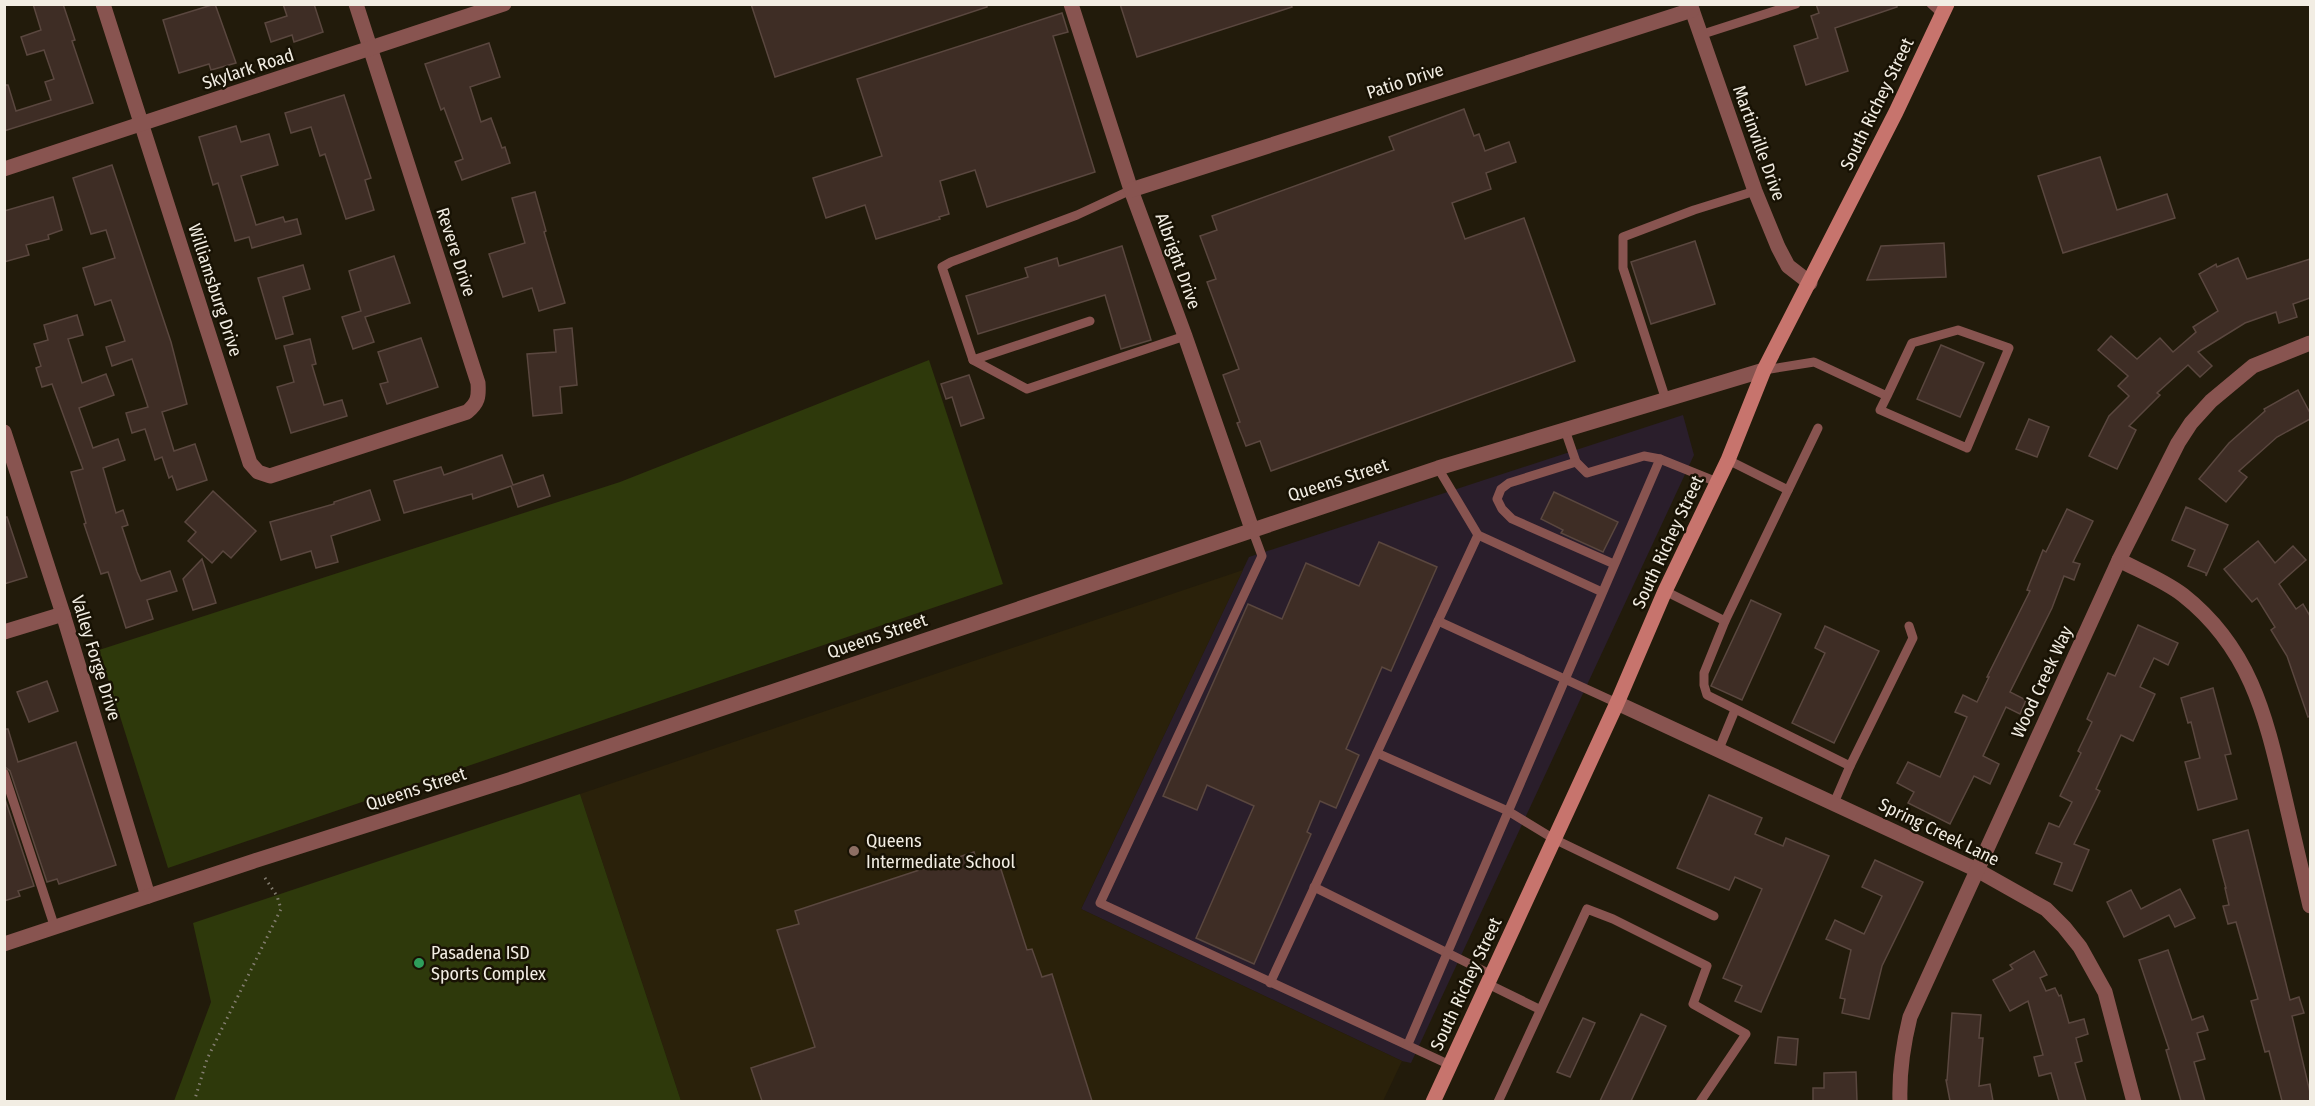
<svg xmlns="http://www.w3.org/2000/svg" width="2315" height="1106" viewBox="0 0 2315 1106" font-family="'Fira Sans Condensed',sans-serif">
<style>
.commercial{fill:#2a1e2b}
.built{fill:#2a210a}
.green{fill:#2e390b}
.building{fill:#3e2d25;stroke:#5a473f;stroke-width:1.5}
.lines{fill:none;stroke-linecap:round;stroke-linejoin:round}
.path{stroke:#847e71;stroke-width:3;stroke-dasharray:1.5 4.5;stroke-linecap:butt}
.service{stroke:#885450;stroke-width:9}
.minor{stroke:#885450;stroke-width:15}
.tertiary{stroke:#885450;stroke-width:15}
.secondary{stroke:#c7746d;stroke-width:15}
.education-dot{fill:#8d6e63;stroke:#181204;stroke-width:2}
.leisure-dot{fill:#2e9e5b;stroke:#181204;stroke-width:2}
.labels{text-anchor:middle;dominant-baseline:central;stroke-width:5;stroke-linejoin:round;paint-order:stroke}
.street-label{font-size:18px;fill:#f2ede3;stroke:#181204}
.poi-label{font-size:18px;fill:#f2ede3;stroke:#181204;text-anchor:start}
</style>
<rect width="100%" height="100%" fill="#221b0b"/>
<!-- commercial -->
<polygon class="commercial" points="1683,415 1694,455 1411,1063 1402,1061 1081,909 1249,557"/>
<!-- built -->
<polygon class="built" points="1243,570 1081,909 1402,1061 1383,1101 681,1101 580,794"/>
<!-- green -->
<g class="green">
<polygon points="929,360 1003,584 168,868 99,650 620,482"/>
<polygon points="580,794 681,1101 174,1101 211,1002 193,923"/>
</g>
<!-- building -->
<g class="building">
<polygon points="33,4 63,4 75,40 72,41 93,103 4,131 4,85 8,85 16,111 51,100 45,82 54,79 44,50 27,55 21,37 41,30"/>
<polygon points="215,4 236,63 211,70 209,64 179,73 163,20"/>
<polygon points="283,4 314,4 323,32 294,42 292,35 271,42 265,23 287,16"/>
<polygon points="751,4 987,4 987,7 775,77"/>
<polygon points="1120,4 1291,4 1292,7 1137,57"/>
<polygon points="1816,4 1897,4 1897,7 1835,28 1848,71 1806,85 1794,46 1818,38 1811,16 1819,13"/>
<polygon points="1062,13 1068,32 1053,36 1095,172 987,207 975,170 940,181 949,214 939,217 940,219 876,239 865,205 826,218 813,178 882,156 857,79"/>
<polygon points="489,43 500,77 470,87 481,122 491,118 502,148 505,147 510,163 462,180 455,162 463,159 444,108 441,110 425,64"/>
<polygon points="344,95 371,178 365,180 374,210 346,219 325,154 320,156 311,127 291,133 285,113"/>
<polygon points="1464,109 1474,136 1479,134 1485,151 1509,142 1516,162 1486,173 1491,189 1452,203 1465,239 1524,218 1575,361 1271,471 1260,441 1246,446 1237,423 1240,422 1223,375 1239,369 1207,282 1216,279 1200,236 1217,230 1212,216 1394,150 1389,137"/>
<polygon points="236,126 241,142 269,134 278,165 241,176 256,225 283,217 285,222 297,219 301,234 252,248 249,237 235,241 218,183 213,185 199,137"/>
<polygon points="2100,157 2117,210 2167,194 2175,218 2063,253 2038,176"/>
<polygon points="112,165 171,342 187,404 162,412 174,451 195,444 207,480 177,490 172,476 169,478 162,457 155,460 145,429 132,433 126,413 148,407 132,359 112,366 106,347 125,341 111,300 95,305 83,268 115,258 106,230 91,234 73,178"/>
<polygon points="535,192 546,231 544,232 565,303 539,311 532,288 503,297 489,254 525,243 512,198"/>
<polygon points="53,197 62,230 48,235 49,239 26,245 29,255 4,262 4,211"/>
<polygon points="1695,241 1715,304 1651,324 1631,262"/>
<polygon points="1944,243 1946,277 1867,280 1881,246"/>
<polygon points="1122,246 1151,340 1121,349 1105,295 978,334 966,296 1028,277 1025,268 1057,258 1059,266"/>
<polygon points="394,256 410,303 365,317 374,342 353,349 342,317 361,311 349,271"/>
<polygon points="2238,258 2247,279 2310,259 2310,298 2293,304 2297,317 2279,323 2276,312 2245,323 2198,352 2212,366 2200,377 2188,365 2157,393 2160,395 2129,426 2136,430 2117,469 2089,456 2109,416 2129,396 2118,386 2128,376 2098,350 2111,336 2137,359 2160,338 2173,352 2196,332 2193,327 2218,311 2199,274 2216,264 2217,267"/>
<polygon points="303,265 310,289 283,297 293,334 276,339 258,278"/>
<polygon points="77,315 83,335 68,339 82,383 106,374 114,395 79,408 93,448 118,439 125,460 103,468 116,513 123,510 128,525 122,527 137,572 141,581 170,571 177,591 147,600 153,619 126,628 108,572 101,574 84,524 86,523 71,472 83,469 52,384 42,387 36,368 41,366 34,344 48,340 44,325"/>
<polygon points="572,328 577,385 560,387 562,413 533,416 527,354 556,352 554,330"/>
<polygon points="421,338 438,387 387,404 380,384 388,382 378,352"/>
<polygon points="310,339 316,364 312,365 324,405 342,400 347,416 291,433 277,387 294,382 284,346"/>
<polygon points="1941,345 1984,363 1960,417 1917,399"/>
<polygon points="969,375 984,418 961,426 952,397 946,399 941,384"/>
<polygon points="2298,390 2310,413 2310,419 2277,437 2239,471 2247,477 2226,502 2199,479 2229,443 2265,411 2264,409"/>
<polygon points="2029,419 2049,427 2037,457 2016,449"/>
<polygon points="502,455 513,485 543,475 550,496 518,507 511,486 473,499 472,494 404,513 394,481 441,467 444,475"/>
<polygon points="370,490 380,520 331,536 338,562 316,568 311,551 281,560 270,522 334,504 334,502"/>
<polygon points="213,491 256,531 231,558 223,551 212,563 188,541 196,532 185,522"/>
<polygon points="1554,492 1618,522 1603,552 1561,533 1563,530 1541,519"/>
<polygon points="2186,507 2228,525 2206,576 2206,573 2188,566 2195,550 2172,540"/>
<polygon points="2067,509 2093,521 2073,562 2080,564 2074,580 2064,576 2052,608 2010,692 2026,700 2020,714 2006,707 1983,756 1999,764 1990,784 1974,776 1950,824 1908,803 1914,792 1897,783 1908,762 1940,777 1967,717 1955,712 1963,695 1977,702 1989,677 1987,677 2030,591 2027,590 2043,550 2046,552"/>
<polygon points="4,517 7,517 27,577 4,584"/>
<polygon points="2258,541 2275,563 2293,546 2306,560 2279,584 2296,609 2303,604 2310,616 2310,716 2308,717 2287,656 2271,630 2275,627 2257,598 2252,602 2224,569"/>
<polygon points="1379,542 1437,567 1391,671 1382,667 1346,749 1359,755 1336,808 1320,801 1307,832 1311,834 1254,964 1196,938 1254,806 1207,785 1197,810 1163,796 1248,604 1282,619 1306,563 1359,586"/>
<polygon points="202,559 216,603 193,610 183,579"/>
<polygon points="1751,600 1781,614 1742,700 1711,686"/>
<polygon points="2138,625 2178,643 2168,665 2154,658 2140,687 2155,694 2133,741 2121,735 2096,789 2100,791 2074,844 2089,850 2072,891 2054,884 2062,863 2036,853 2049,823 2059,827 2072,802 2060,796 2081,753 2078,751 2092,722 2087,719 2108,673 2115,676"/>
<polygon points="1825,626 1879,651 1834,743 1792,723 1825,653 1815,648"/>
<polygon points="47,681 58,711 29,722 17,692"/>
<polygon points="2213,688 2231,754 2225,755 2237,799 2198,810 2185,762 2200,758 2191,722 2188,723 2181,698"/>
<polygon points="4,729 8,729 18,762 76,742 116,865 59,884 57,879 47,882 10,771 4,766"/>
<polygon points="1709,795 1762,818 1755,834 1783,846 1786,838 1829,856 1761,1012 1735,1001 1742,986 1723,978 1762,889 1735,877 1729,890 1677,868"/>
<polygon points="4,796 34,886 18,891 20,896 4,901"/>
<polygon points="2248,830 2290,1000 2299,997 2304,1013 2292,1016 2310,1092 2310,1101 2282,1101 2269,1051 2265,1052 2251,1001 2258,999 2236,922 2228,924 2223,906 2229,905 2225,888 2226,888 2213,840"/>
<polygon points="974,852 977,863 997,857 1027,950 1032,949 1042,977 1052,974 1092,1101 762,1101 751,1068 815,1047 777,930 799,924 795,911"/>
<polygon points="1875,860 1923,882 1882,966 1869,1019 1842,1013 1845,999 1840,998 1851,950 1826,939 1835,920 1864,934 1882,896 1862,887"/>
<polygon points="2180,889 2195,918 2175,927 2169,915 2124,937 2107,902 2131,890 2141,909"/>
<polygon points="2168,950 2192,1020 2203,1016 2208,1030 2197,1033 2205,1059 2194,1062 2205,1101 2181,1101 2166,1050 2169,1049 2139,960"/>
<polygon points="2034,951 2047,975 2040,978 2046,991 2055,988 2059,996 2061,995 2069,1023 2084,1019 2088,1034 2076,1038 2082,1061 2075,1063 2086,1101 2059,1101 2051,1073 2039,1076 2034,1057 2043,1055 2028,1001 2010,1011 1993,980 2013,969 2010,965"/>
<polygon points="1952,1013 1981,1015 1979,1038 1983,1038 1979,1086 1990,1084 1993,1101 1950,1101 1946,1080 1947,1080"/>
<polygon points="1641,1014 1666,1026 1631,1101 1600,1101"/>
<polygon points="1583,1018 1595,1023 1570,1077 1557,1072"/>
<polygon points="1778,1037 1798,1039 1796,1065 1775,1063"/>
<polygon points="1856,1072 1857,1101 1813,1101 1813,1088 1824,1088 1824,1073"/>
</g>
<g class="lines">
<!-- path -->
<polyline class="path" points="194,1102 207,1059 281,909 277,896 263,875"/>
<!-- service -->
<g class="service">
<polyline points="1931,4 1942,14"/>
<polyline points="1700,35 1796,4"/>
<polyline points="1131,190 1077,215 951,262 942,267 973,360 1027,389 1185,336"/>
<polyline points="973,360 1090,321"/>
<polyline points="1764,370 1814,362 1887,396 1912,343 1958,330 2009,348 1967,448 1880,410 1887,396"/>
<polyline points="1666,400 1623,268 1623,237 1694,210 1755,191"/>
<polyline points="1818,428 1725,621 1704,673 1704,685 1707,695 1850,766 1913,638 1909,626"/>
<polyline points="1565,430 1576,462 1587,473 1644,456 1660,459 1717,482"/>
<polyline points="1728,460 1788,490"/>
<polyline points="1576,462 1509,483 1501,489 1497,499 1502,509 1512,519 1614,564"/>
<polyline points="1252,529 1262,556 1100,903 1450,1065"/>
<polyline points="1478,535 1602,592"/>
<polyline points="1665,591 1725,621"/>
<polyline points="1438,621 1617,703"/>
<polyline points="1719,749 1735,710"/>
<polyline points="1377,753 1508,811 1554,839 1714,916"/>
<polyline points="4,773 55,928"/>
<polyline points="1834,803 1850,766"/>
<polyline points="1314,887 1492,975"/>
<polyline points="1270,983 1478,535 1438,468"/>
<polyline points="1488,984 1539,1009"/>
<polyline points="1408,1044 1660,459"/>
<polyline points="1498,1102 1587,909 1613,919 1707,966 1693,1004 1746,1034 1700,1102"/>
</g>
<!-- minor -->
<g class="minor">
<path d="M103,4L250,463L258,472L270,476L467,412C478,403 479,397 478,383L356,4"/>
<polyline points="1071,4 1131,190 1185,336 1252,529"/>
<polyline points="1690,4 1755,191 1778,247 1788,266 1810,283"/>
<polyline points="4,169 504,4"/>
<polyline points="1131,190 1692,10"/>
<polyline points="4,432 63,614 148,896"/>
<path d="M2119,560C2140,571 2165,581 2183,595C2249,647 2265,713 2283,790C2292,829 2301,868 2310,906"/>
<polyline points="4,632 63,614"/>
<polyline points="1617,703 1977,870 2046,909 2064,927 2080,947 2105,992 2134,1102"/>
<path d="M1900,1102C1899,1072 1903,1045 1910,1017L2119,560L2178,443L2191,423L2211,401L2253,366L2310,343"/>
</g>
<!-- tertiary -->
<polyline class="tertiary" points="4,944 254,861 518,777 1438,468 1764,370"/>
<!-- secondary -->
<polyline class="secondary" points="1433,1102 1617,703 1665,591 1728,460 1764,370 1896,112 1947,4"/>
</g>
<!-- markers -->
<circle class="education-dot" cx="854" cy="851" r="6"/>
<circle class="leisure-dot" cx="419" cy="963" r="6"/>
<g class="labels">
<!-- street labels -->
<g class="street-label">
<text transform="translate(248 69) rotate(-18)">Skylark Road</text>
<text transform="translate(1405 81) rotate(-18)">Patio Drive</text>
<text transform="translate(1877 104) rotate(-64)">South Richey Street</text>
<text transform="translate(1759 143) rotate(70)">Martinville Drive</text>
<text transform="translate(456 252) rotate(72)">Revere Drive</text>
<text transform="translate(1178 261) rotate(70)">Albright Drive</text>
<text transform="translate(215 290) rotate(72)">Williamsburg Drive</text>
<text transform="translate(1338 480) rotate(-18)">Queens Street</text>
<text transform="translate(1668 542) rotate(-65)">South Richey Street</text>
<text transform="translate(877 636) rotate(-19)">Queens Street</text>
<text transform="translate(96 658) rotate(73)">Valley Forge Drive</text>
<text transform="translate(2042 682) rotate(-65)">Wood Creek Way</text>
<text transform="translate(416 789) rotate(-18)">Queens Street</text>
<text transform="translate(1939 832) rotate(26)">Spring Creek Lane</text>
<text transform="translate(1466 984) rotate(-65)">South Richey Street</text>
</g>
<!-- poi labels -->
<g class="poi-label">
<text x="866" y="841">Queens<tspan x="866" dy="21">Intermediate School</tspan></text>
<text x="431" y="953">Pasadena ISD<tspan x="431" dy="21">Sports Complex</tspan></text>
</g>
</g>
<!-- border -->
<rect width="2315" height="1106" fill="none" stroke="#f2ede3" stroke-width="12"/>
</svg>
